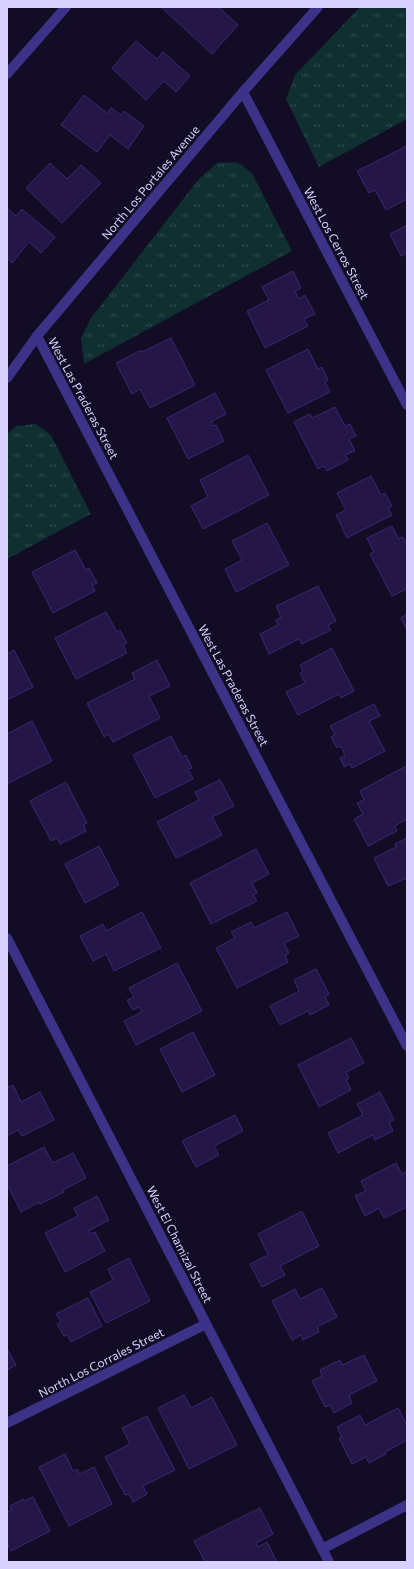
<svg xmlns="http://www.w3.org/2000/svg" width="414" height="1569" viewBox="0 0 414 1569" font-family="Commissioner,sans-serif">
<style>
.park{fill:url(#park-tufts)}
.building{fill:#241748;stroke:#3c2676}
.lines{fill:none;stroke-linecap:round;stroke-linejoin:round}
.street{stroke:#3c3389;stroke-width:10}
.labels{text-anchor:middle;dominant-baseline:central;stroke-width:3.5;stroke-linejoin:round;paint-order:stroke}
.street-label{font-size:12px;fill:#d9d1ff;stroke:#120c25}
</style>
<defs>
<pattern id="park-tufts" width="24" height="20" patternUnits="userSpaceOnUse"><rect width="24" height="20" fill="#0f2f30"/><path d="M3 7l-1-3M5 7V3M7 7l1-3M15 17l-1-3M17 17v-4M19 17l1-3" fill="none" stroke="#314c4f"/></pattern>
</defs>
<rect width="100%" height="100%" fill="#120c25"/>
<!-- park -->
<g class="park">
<polygon points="360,7 407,7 407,119 319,167 286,99 295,75"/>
<polygon points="237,162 252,173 292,251 84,364 81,338 91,318 198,180 217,163"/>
<polygon points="36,424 51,435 91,514 7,559 7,434 16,426"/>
</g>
<!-- building -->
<g class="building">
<polygon points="161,7 219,7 238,25 212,54"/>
<polygon points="136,41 157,59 163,52 190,76 176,92 164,81 146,100 112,68"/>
<polygon points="84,95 107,113 111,108 121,115 124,111 144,126 128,149 110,135 97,152 61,125"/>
<polygon points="407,146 407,199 386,210 375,190 369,193 357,171"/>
<polygon points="50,163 67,179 81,165 101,183 62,223 26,188"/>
<polygon points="7,208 16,216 22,209 55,237 41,253 29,242 12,263 7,258"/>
<polygon points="407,225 407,253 401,256 390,234"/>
<polygon points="293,271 301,288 295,291 299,299 305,295 315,314 304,319 308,326 265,348 247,311 269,300 262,287"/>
<polygon points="171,338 195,385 150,408 140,389 132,394 116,363 141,350 142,352"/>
<polygon points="308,349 318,369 322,367 328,380 325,382 330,392 288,413 266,370"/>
<polygon points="215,393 226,414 211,422 213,426 216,425 224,441 188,459 167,418"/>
<polygon points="335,407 345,426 350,424 356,436 349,439 355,451 345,455 348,460 327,471 324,466 318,469 294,422 310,414 312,418"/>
<polygon points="248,455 269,495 203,529 191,506 208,497 200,480"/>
<polygon points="371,476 381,495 385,493 392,506 388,508 392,515 347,538 336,515 346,510 337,493"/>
<polygon points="267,523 289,565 236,592 225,569 242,560 232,541"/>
<polygon points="392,526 399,539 403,537 407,544 407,589 392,596 370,554 374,552 367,538"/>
<polygon points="75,550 86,570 89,568 97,583 92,585 95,591 53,613 32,572"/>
<polygon points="318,586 336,621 328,625 331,630 302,644 299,639 269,654 260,634 278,625 276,620 281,617 276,606"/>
<polygon points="106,612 117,632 120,630 127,643 123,645 127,653 76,679 55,638"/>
<polygon points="407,614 407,630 401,618"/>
<polygon points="332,648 354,691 341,698 339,694 298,715 286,692 305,683 300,673 303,671 300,665"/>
<polygon points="14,650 33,687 7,700 7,654"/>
<polygon points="157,660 170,686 149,696 160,718 113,742 109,734 104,737 87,703 135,679 132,673"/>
<polygon points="374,704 380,716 369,721 385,751 352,768 350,764 344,767 340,758 345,756 341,746 337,748 331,737 335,734 330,726"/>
<polygon points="32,721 52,761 7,784 7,734"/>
<polygon points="171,736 182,757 186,755 192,768 188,769 193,779 155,798 133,755"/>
<polygon points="406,766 407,769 407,819 395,826 397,831 368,846 354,819 363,814 357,803 364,800 360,791"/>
<polygon points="220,780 234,806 212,817 222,835 176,858 157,822 199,800 195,792"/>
<polygon points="66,782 87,823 83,825 86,831 60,844 57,838 51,841 30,801"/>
<polygon points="407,838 407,878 388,886 374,858 396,847 395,844"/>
<polygon points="99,846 119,885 85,903 65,864"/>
<polygon points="256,849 269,874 252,883 257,893 253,895 257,901 211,924 190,883"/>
<polygon points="142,912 161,948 114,971 106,954 93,961 80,936 103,924 106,931"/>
<polygon points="287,912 299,936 284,943 289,953 285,956 288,962 237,988 216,948 235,938 231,932 251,922 254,928"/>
<polygon points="177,963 202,1011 136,1045 124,1021 142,1012 139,1007 133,1010 127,1000 134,997 129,988"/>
<polygon points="316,969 329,994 325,997 329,1005 310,1015 308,1011 280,1025 270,1006 299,991 294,980"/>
<polygon points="193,1032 215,1075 182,1092 160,1049"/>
<polygon points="351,1038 364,1063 346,1072 349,1078 346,1080 351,1090 319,1107 298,1065"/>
<polygon points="13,1085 21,1102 40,1092 54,1120 22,1136 18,1130 7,1136 7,1088"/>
<polygon points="380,1092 394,1120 389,1122 393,1131 375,1140 373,1135 338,1153 328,1133 363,1115 357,1104"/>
<polygon points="235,1115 243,1131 214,1146 219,1155 196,1167 182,1141"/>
<polygon points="44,1147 53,1163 73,1153 86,1178 63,1190 64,1192 40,1204 39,1202 21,1212 7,1184 7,1166"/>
<polygon points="396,1163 402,1174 407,1171 407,1207 384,1218 379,1208 365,1216 355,1196 366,1191 361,1181"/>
<polygon points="97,1196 109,1220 88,1231 90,1234 95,1232 105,1251 65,1272 45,1233 78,1216 74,1208"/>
<polygon points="302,1211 319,1246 280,1266 285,1275 262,1287 250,1264 268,1255 258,1234"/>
<polygon points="129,1258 150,1301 106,1323 90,1292 113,1280 108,1269"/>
<polygon points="322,1288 337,1317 317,1327 319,1332 303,1340 301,1335 292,1340 272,1301 295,1289 300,1299"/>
<polygon points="88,1298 102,1326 71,1342 67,1335 64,1336 57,1324 61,1322 56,1314"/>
<polygon points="7,1348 16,1365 7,1370"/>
<polygon points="364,1355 377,1381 349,1395 352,1403 334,1413 330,1405 325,1407 312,1381 322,1376 320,1370 340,1360 342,1365"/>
<polygon points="184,1395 191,1408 212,1397 237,1445 189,1469 158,1408"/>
<polygon points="398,1408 407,1425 407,1440 385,1452 386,1454 369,1463 366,1457 352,1464 339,1438 342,1437 337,1427 360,1415 365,1425"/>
<polygon points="147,1416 175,1470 143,1486 147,1494 133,1502 129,1494 125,1495 105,1457 130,1444 122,1428"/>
<polygon points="65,1454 73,1471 77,1469 80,1474 94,1467 112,1504 69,1526 39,1467"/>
<polygon points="33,1497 50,1531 11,1551 7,1543 7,1512 12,1510 10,1506 23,1499 24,1501"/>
<polygon points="260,1508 273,1534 256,1543 258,1547 267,1542 277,1562 205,1562 194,1541"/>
</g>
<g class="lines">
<!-- street -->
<g class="street">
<polyline points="7,74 66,7"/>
<polyline points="243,92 407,405"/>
<polyline points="37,336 407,1046"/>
<polyline points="7,378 37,336 243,92 318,7"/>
<polyline points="7,938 329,1562"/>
<polyline points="7,1423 206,1324"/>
<polyline points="322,1549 407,1505"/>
</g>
</g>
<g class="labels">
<!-- street labels -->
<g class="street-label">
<text transform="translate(150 182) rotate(-50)">North Los Portales Avenue</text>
<text transform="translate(337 243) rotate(62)">West Los Cerros Street</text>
<text transform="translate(84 398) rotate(62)">West Las Praderas Street</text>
<text transform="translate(234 685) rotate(62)">West Las Praderas Street</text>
<text transform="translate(180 1244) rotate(63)">West El Chamizal Street</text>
<text transform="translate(101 1362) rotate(-27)">North Los Corrales Street</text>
</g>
</g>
<!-- border -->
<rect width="414" height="1569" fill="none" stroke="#d9d1ff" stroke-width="16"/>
</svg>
